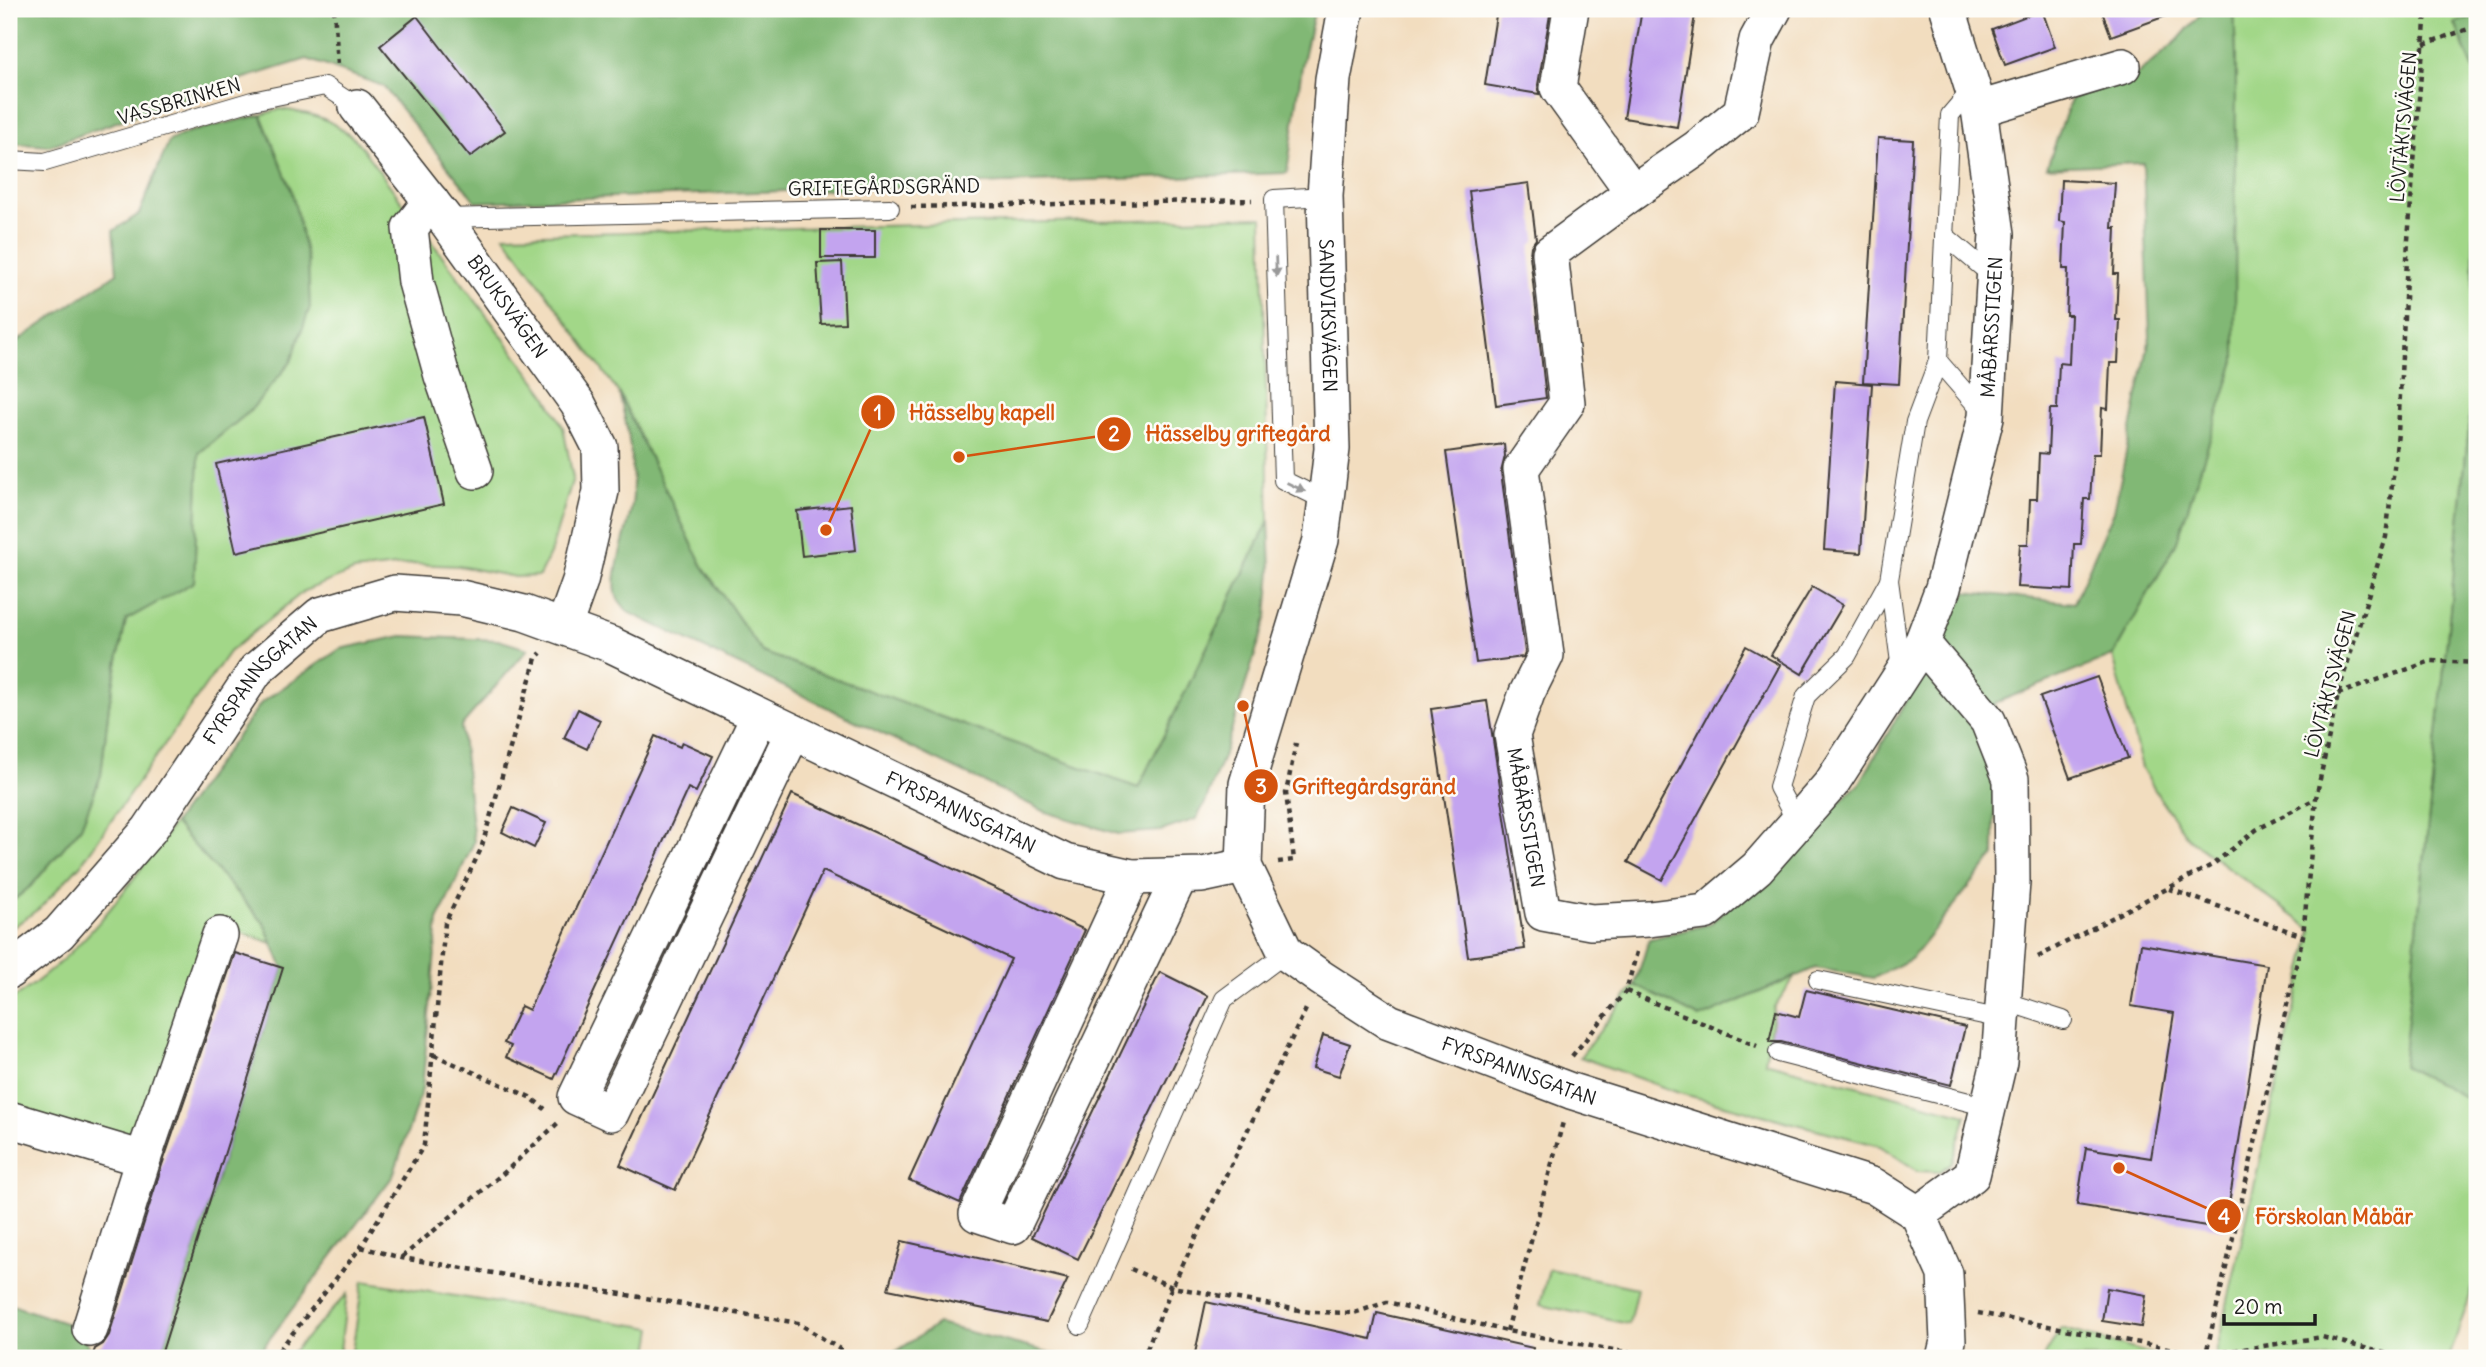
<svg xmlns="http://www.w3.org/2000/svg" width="2486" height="1367" viewBox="0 0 2486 1367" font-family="Delius,sans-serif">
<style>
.green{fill:#a2d788;stroke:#5f7a52;stroke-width:2}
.forest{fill:#81b874;stroke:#4e6a48;stroke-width:2}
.building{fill:#c3a4ef}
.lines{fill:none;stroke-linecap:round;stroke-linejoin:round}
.lane-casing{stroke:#3c3934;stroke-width:20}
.street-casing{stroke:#3c3934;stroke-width:38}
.path{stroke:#3c3934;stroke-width:4.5;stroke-dasharray:5 5;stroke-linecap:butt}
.lane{stroke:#fff;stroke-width:18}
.street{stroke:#fff;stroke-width:35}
.oneway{fill:#999}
.labels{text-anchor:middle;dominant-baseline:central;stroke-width:5;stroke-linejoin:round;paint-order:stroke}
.street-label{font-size:19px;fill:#1c1c1c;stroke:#fdfcf7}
.leader{fill:none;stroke:#d4530e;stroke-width:2.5}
.callout-dot{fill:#d4530e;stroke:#fdfcf7;stroke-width:2.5}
.mark-label{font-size:21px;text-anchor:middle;font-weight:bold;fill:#fff}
.callout-label{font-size:21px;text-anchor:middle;font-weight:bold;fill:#d4530e;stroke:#fdfcf7;stroke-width:5;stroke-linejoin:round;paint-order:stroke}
</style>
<rect width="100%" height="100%" fill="#fdfcf7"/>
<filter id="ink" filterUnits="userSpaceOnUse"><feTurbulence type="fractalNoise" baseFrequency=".0143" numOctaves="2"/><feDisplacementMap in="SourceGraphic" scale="14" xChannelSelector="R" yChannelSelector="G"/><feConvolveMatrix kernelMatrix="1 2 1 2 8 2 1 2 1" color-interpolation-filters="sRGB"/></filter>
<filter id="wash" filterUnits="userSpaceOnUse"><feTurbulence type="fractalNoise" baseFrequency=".00686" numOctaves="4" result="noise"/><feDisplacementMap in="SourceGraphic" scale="28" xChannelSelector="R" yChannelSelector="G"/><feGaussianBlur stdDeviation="1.57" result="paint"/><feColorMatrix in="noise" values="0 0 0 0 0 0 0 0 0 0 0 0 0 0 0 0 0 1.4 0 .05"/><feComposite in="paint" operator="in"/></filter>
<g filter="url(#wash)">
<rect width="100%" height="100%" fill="#f2ddbf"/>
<!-- green -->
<g class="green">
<polygon points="2234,9 2477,9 2477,15 2455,24 2477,77 2471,406 2403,1066 2477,1103 2477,1275 2449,1358 2215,1358 2312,930 2188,838 2159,797 2142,768 2113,656 2177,542 2236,56"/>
<path d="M280,109C315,114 328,117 356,140L545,394L563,427L573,478L550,554L539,576L515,577L459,566L413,564L354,571L304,591L229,652L81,864L41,907L9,930V904L32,885L81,827L101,775L109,705L126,620L194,582L199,453L250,411L292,192L261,115Z"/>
<polygon points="1262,217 1269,521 1138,788 762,652 702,565 619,393 504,235"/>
<path d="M174,823L264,923L272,943L215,923L137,1142L9,1110V1001C80,957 127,889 174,823Z"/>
<polygon points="1795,977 1774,1007 1765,1062 1966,1115 1952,1162 1939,1172 1918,1171 1880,1146 1679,1093 1580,1057 1635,985 1700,1018"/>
<polygon points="1549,1269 1637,1288 1629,1324 1540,1305"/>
<polygon points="363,1281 653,1328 648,1358 351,1358"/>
<polygon points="347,1294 339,1358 287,1358"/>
<polygon points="2061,1328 2165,1358 2043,1358"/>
</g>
<!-- forest -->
<g class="forest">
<polygon points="9,9 1315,9 1302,66 1287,173 476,202 383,86 307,59 206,90 49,146 9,143"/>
<polygon points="2205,9 2234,9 2236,56 2235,361 2177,542 2113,656 1995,703 1994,856 1911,959 1874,978 1815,968 1700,1018 1635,985 1649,939 1710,924 1860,783 1967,592 2074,603 2114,511 2150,337 2143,163 2047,167 2071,99 2138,74 2178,40"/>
<polygon points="2477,15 2477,1103 2403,1066 2471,406 2477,77 2455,23"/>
<polygon points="261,115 292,192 308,262 310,307 291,362 250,411 199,453 194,582 126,620 109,705 101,775 81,827 32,885 9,904 9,347 117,273 113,231 139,214 169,141 189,132"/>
<path d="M619,393L702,565L762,652L1138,788L1269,521L1271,570L1267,616L1223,757L1204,805L1196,819L1161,831L1118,834L1046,812L628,612C625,608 621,603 618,599C607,574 633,523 633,494C633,455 628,430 619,393Z"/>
<polygon points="402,636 498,640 528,649 461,726 474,842 438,920 422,1089 393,1176 255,1358 160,1358 283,968 264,923 174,823 262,702 340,649"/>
<polygon points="9,1304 77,1327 93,1354 108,1358 9,1358"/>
<polygon points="938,1324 1071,1358 886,1358"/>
</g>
<g id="blocks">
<!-- building -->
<g class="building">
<polygon points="1497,9 1551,9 1538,85 1539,94 1485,85"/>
<polygon points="1642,9 1696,9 1677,127 1624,118"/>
<polygon points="2101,9 2177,9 2177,12 2111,36"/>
<polygon points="2042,10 2055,47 2005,65 1992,29"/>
<polygon points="417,16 505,131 470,157 380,46"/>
<polygon points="1878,138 1913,140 1899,384 1863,382"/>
<polygon points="2061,180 2115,183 2112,228 2116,228 2114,274 2118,274 2116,320 2120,320 2118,363 2110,363 2108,409 2102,408 2100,454 2093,454 2090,499 2084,499 2081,544 2074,544 2072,590 2017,587 2020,544 2028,544 2030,499 2037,499 2039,453 2048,454 2050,409 2057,409 2059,363 2069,364 2071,315 2066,315 2068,269 2063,269 2065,222 2059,221"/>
<polygon points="1529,183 1536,239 1531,246 1530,255 1546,398 1496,405 1469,191"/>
<rect x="821" y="230" width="54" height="28"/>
<polygon points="842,262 845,323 821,324 817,263"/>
<polygon points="1835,381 1872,384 1861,553 1824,550"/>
<polygon points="424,417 444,504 236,552 216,464"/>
<polygon points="1504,444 1505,456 1501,472 1525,652 1523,657 1476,663 1446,452"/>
<polygon points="851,505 856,550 802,556 797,511"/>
<polygon points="1812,587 1843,605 1802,674 1771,655"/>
<polygon points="1746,646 1780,665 1662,880 1628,862"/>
<polygon points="2097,677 2128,758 2070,778 2040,697"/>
<polygon points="1487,701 1525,949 1468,957 1431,709"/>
<polygon points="578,709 600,720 587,749 564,738"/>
<polygon points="655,736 680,747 682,742 713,756 696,792 688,788 554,1079 506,1057 511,1046 504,1043 521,1006 529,1010"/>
<polygon points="792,794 1085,930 960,1203 909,1180 1011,959 823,871 675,1190 620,1165"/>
<polygon points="513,808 546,823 534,848 502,832"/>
<polygon points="2141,944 2267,965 2225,1229 2077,1205 2086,1148 2151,1158 2174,1013 2131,1006"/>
<polygon points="235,953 283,968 160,1358 108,1358 93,1354 95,1349 103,1344 109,1335 162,1165"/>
<polygon points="1160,972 1208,996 1078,1259 1032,1237"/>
<polygon points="1806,990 1965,1027 1951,1085 1781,1042 1769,1042 1776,1011 1799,1017"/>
<polygon points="1323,1035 1350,1044 1339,1076 1313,1068"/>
<polygon points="902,1241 1027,1269 1068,1279 1047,1322 888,1289"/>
<polygon points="2107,1288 2146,1295 2141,1327 2102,1321"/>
<polygon points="1206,1302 1371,1339 1377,1313 1533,1348 1532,1358 1194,1358"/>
</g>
</g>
</g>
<g filter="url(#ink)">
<use href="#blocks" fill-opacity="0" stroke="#3c3934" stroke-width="2"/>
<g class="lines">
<defs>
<g id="lane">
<polyline points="9,160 45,162 252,101 325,86 357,107"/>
<polyline points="1325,196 1274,199 1283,480 1326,501"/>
<polyline points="444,218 890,208"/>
<polyline points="1944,235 1995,278"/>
<polyline points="1938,361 1984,414"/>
<polyline points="1889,580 1901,670"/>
<polyline points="1797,823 1778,787 1806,696 1847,656 1889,580 1915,422 1938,361 1950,115 1973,88"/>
<polyline points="1818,980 2002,1019"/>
<polyline points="2004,1001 2063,1020"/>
<polyline points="1778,1053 1988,1107"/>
<polyline points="1080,1325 1224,999 1286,953"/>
</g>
<g id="street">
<path id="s1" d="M1346,9L1333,79L1325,196L1332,449L1321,540L1247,784L1244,866L1286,953L1321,978L1389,1022L1571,1091L1874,1186L1918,1214"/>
<polyline points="1571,9 1558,88 1633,192 1697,148 1741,112 1757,40 1774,9"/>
<path id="s2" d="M357,107L444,218L578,404L600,447L601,491L580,581L564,626"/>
<polyline points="1979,109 2123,66"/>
<path id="s3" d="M1633,192L1550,253L1567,403L1521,469L1546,655L1527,693L1512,735L1543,913L1591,922L1649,919L1705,912L1757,868L1831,784L1922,643"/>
<polyline points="431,201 410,228 416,282 442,376 475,471"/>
<polyline points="759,716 576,1097 611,1113 793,732"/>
<polyline points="1132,877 977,1214 1013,1226 1180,876"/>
<path id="s4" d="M9,971L59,933L149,830L256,670L320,615L395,593L461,598L524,613L612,645L1065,862L1132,877L1202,875L1244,866"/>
<polyline points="9,1119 143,1159 220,935"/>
<path id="s5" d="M1918,1214L1972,1175L1999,1062L2012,882L2011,779L1988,721L1922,643L1943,588L1986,417L1997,234L1979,109L1948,9"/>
<polyline points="1918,1214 1945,1274 1948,1341 1944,1358"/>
<polyline points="90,1329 143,1159"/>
</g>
</defs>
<!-- lane casing -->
<use href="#lane" class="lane-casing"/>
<!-- street casing -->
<use href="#street" class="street-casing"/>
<!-- path -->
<g class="path">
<polyline points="334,9 338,65"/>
<polyline points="2424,44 2477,26"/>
<polyline points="911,207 1252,200"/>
<polyline points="2338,694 2431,661 2477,663"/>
<polyline points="1278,862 1294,860 1286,793 1296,743"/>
<polyline points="2169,889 2303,936"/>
<polyline points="2038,957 2212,865 2256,830 2315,799"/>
<polyline points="1626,991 1757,1046"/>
<polyline points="434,1055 530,1097 545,1109"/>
<polyline points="1572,1056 1626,991 1637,952"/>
<polyline points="361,1247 402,1258 798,1323 854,1358"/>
<polyline points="402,1257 506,1171 559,1122"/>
<polyline points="1131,1269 1172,1287 1310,1312 1354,1313 1387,1302 1507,1331 1659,1358"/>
<polyline points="1978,1313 2205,1355 2322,1337 2403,1358"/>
<polyline points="1507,1331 1563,1122"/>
<polyline points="273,1358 361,1247 424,1145 445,923 481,849 536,658 541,653"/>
<polyline points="1143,1358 1172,1287 1307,1007"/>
<polyline points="2205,1358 2303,936 2316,798 2338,694 2386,537 2398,433 2408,240 2426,9"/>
</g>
<!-- lane -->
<use href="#lane" class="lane"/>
<!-- street -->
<use href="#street" class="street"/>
</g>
<!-- one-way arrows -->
<defs><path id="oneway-solid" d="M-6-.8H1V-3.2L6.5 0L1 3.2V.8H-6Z" transform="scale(1.75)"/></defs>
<g class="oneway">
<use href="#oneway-solid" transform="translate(1276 267) rotate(88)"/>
<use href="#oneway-solid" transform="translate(1296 487) rotate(26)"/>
</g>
</g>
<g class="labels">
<!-- street labels -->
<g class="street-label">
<text transform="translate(179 101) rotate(-16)">VASSBRINKEN</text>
<text transform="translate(2403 127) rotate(-85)">LÖVTÄKTSVÄGEN</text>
<text transform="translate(884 187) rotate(-1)">GRIFTEGÅRDSGRÄND</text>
<text stroke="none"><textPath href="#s2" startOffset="250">BRUKSVÄGEN</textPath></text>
<text stroke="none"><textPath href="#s1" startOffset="308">SANDVIKSVÄGEN</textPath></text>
<text stroke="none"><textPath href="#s5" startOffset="956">MÅBÄRSSTIGEN</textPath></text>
<text stroke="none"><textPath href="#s4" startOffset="387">FYRSPANNSGATAN</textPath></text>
<text transform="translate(2330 684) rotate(-75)">LÖVTÄKTSVÄGEN</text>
<text stroke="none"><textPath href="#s4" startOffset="1166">FYRSPANNSGATAN</textPath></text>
<text stroke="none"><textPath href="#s3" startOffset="693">MÅBÄRSSTIGEN</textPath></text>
<text stroke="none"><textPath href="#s1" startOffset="1230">FYRSPANNSGATAN</textPath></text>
</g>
</g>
<!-- callouts -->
<path class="leader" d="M826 530L878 412M959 457L1114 434M1243 706L1261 786M2119 1168L2224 1216"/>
<g class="callout-dot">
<circle cx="826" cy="530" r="7"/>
<circle cx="959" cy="457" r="7"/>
<circle cx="1243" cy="706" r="7"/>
<circle cx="2119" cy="1168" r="7"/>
<circle cx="878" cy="412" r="18"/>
<circle cx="1114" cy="434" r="18"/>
<circle cx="1261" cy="786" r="18"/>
<circle cx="2224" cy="1216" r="18"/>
</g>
<g class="mark-label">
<text x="878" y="420">1</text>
<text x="1114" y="441">2</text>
<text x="1261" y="794">3</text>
<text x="2224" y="1224">4</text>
</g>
<g class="callout-label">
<text x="982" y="420">Hässelby kapell</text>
<text x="1238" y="441">Hässelby griftegård</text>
<text x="1374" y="794">Griftegårdsgränd</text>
<text x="2334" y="1224">Förskolan Måbär</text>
</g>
<!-- margin -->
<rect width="2486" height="1367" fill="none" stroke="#fdfcf7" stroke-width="35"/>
<!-- scale -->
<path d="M2224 1314v10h91v-10" fill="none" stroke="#1c1c1c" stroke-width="3.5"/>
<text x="2234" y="1314" font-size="21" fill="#1c1c1c" stroke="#fdfcf7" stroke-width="5" paint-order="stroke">20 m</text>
</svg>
